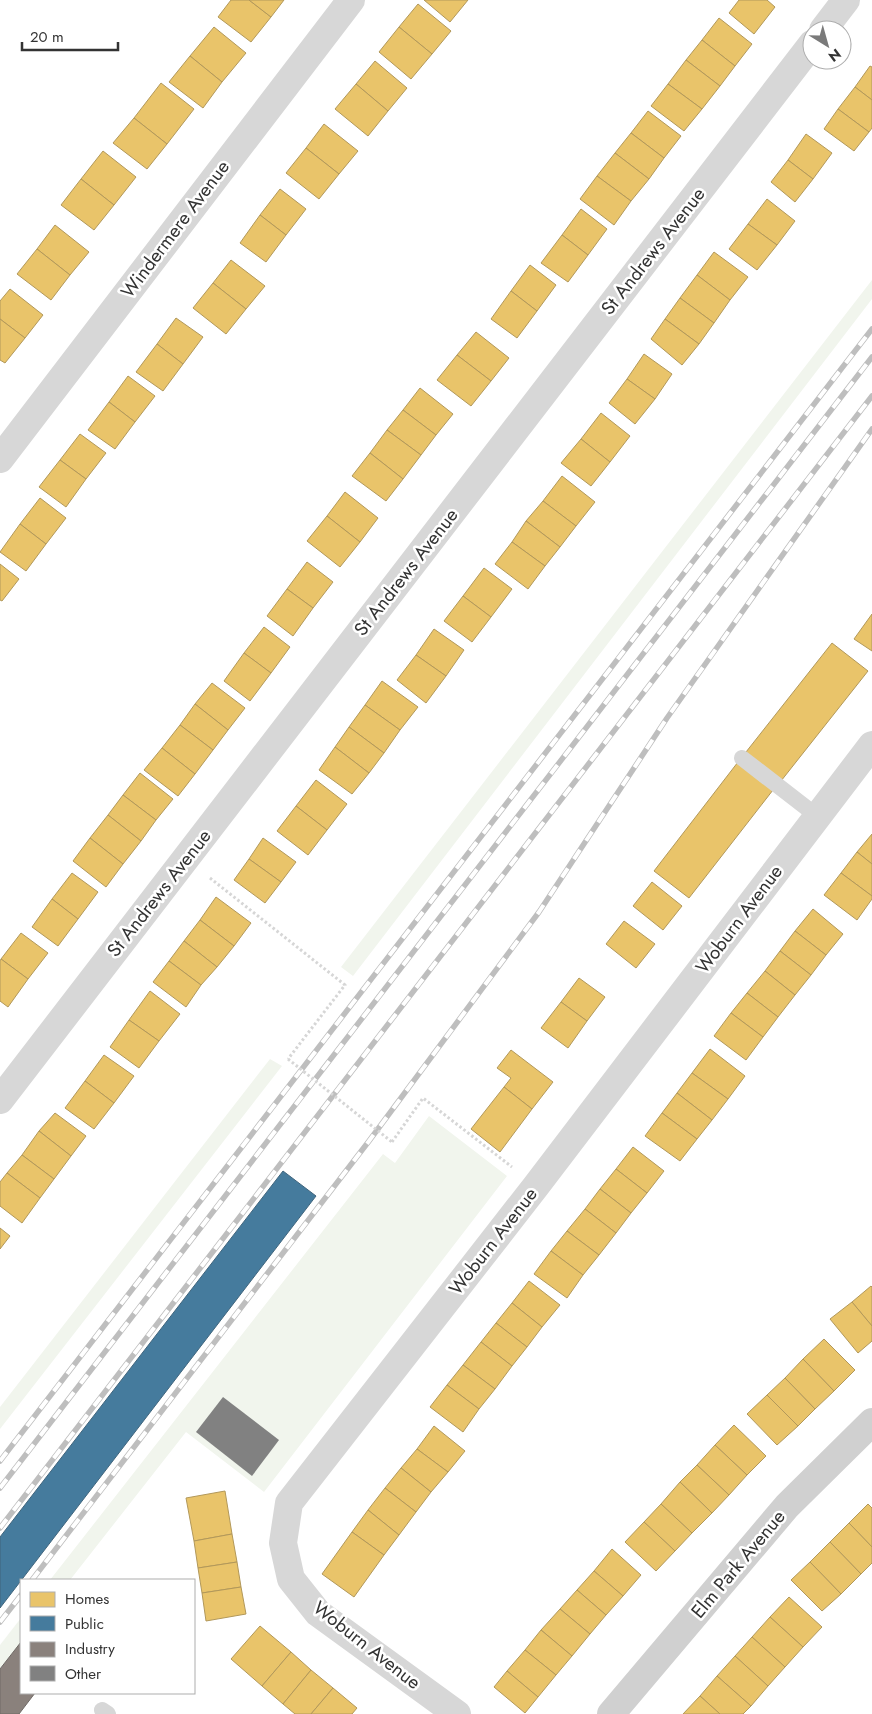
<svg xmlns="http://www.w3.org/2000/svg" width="872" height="1714" viewBox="0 0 872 1714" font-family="Jost,sans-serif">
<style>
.green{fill:#f1f5ed}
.homes{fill:#e9c46a;stroke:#b2985a}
.public{fill:#457b9d;stroke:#40657d}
.industry{fill:#8a817c;stroke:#706a66}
.building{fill:#818181}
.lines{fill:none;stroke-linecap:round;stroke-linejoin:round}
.path{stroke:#d6d6d6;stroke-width:3;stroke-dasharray:2.5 2.5;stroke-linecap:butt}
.lane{stroke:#d7d7d7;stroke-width:16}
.street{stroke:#d7d7d7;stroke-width:28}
.secondary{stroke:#d0d0d0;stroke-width:28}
.rail-casing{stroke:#bebebe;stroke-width:5.5}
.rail{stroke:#fff;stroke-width:4;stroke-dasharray:11;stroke-linecap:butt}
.path-bridge{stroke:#d6d6d6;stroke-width:3;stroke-dasharray:2.5 2.5;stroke-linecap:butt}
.labels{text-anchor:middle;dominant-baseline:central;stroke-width:5;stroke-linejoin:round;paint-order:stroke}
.street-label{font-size:19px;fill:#333;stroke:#fff}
</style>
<rect width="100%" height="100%" fill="#fff"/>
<!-- green -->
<g class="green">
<polygon points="872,280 872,299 353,976 341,967"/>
<polygon points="270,1059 282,1066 0,1429 0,1407"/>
<polygon points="429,1116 507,1176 264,1492 186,1432 70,1580 50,1580 383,1154 395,1163"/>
<polygon points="21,1618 21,1642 0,1669 0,1645"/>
</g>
<!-- homes -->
<g class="homes">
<polygon points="231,0 249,0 271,17 251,42 218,17"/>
<polygon points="249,0 284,0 271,17"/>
<polygon points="424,0 468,0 450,22"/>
<polygon points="739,0 767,0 775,7 754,34 729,13"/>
<polygon points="418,4 451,31 432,54 399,27"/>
<polygon points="719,18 752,44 735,66 702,40"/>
<polygon points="214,27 246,53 222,82 190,56"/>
<polygon points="399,27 432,54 411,79 379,52"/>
<polygon points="702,40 735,66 720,86 686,60"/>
<polygon points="190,56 222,82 203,108 169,82"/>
<polygon points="686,60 720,86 702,109 668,84"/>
<polygon points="375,61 407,88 388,111 356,84"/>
<polygon points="870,66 872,67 872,100 855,87"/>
<polygon points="161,83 194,109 167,144 134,118"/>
<polygon points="356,84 388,111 368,136 335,109"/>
<polygon points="668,84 702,109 684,131 651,106"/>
<polygon points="855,87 872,100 872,128 869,132 838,109"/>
<polygon points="838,109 869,132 854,151 824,129"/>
<polygon points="648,111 681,136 664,158 631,133"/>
<polygon points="134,118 167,144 147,169 113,143"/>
<polygon points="324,124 358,151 339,174 306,148"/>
<polygon points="631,133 664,158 649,179 615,153"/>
<polygon points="806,134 832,153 813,179 788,160"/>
<polygon points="306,148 339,174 319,199 286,173"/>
<polygon points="103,151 136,177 114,205 81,179"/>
<polygon points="615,153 649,179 631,201 597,176"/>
<polygon points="788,160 813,179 795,202 771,182"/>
<polygon points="597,176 631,201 614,225 580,199"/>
<polygon points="81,179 114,205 94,230 61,205"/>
<polygon points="280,189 306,209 286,235 260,215"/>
<polygon points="767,199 795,221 777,245 748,224"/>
<polygon points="581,209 607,229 588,255 562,235"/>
<polygon points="260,215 286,235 266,262 240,243"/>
<polygon points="748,224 777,245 757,270 729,249"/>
<polygon points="55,225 89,252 70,275 37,249"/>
<polygon points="562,235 588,255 568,282 541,263"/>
<polygon points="37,249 70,275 51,300 17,274"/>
<polygon points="714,252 748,277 730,300 697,275"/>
<polygon points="231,260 265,286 246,309 213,283"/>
<polygon points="530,265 556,285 537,311 511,291"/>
<polygon points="697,275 730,300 714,323 680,298"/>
<polygon points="213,283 246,309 226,334 193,308"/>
<polygon points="10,289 43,315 25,338 0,319 0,301"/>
<polygon points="511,291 537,311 517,338 491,319"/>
<polygon points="680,298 714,323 699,344 665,319"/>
<polygon points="176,318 203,337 183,364 157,344"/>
<polygon points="0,319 25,338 5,363 0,360"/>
<polygon points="665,319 699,344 682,365 651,339"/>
<polygon points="476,332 509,358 491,381 457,355"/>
<polygon points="157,344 183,364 163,391 136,372"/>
<polygon points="644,354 672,374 655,399 627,379"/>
<polygon points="457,355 491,381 471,406 437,380"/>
<polygon points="128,376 155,396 135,422 109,402"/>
<polygon points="627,379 655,399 635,424 609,403"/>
<polygon points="420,388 453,414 436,435 403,410"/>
<polygon points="109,402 135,422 115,449 88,430"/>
<polygon points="403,410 436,435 421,455 387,430"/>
<polygon points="601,413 630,436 610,462 581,439"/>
<polygon points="387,430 421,455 403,479 370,453"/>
<polygon points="80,434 106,453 86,479 60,460"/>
<polygon points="581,439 610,462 591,486 561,463"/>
<polygon points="370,453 403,479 386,501 352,476"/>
<polygon points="60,460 86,479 66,507 39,487"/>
<polygon points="562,476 595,502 576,526 543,501"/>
<polygon points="345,492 378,518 360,542 327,516"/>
<polygon points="40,498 66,518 46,544 20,524"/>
<polygon points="543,501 576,526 560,547 526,521"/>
<polygon points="327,516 360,542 340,567 307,541"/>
<polygon points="526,521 560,547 545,566 512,542"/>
<polygon points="20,524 46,544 26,571 0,552"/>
<polygon points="512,542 545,566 528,589 495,564"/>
<polygon points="307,562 333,582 313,608 287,589"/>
<polygon points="0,564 19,579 2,601 0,600"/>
<polygon points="484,568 512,589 491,617 463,596"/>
<polygon points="287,589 313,608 293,636 267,616"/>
<polygon points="463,596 491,617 472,642 444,621"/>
<polygon points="872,614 872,651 854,639"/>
<polygon points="264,627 290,647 271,673 244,653"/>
<polygon points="434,629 464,650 446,676 416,655"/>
<polygon points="832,643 868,671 781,781 746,752"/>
<polygon points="244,653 271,673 250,701 224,681"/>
<polygon points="416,655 446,676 426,703 397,680"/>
<polygon points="382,681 418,707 400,730 365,705"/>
<polygon points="212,683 245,708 228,730 195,704"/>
<polygon points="195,704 228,730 213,750 180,725"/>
<polygon points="365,705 400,730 384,753 349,727"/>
<polygon points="180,725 213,750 195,774 162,748"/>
<polygon points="349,727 384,753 369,773 335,747"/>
<polygon points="335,747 369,773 352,794 319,770"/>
<polygon points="162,748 195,774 178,796 144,770"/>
<polygon points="738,762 773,790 689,898 654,871"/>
<polygon points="140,773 173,799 156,820 123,795"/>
<polygon points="316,780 347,804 327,830 296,806"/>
<polygon points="123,795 156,820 141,841 108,815"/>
<polygon points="296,806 327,830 308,855 277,831"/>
<polygon points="108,815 141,841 123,864 90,838"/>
<polygon points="872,834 872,864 857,852"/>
<polygon points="90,838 123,864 106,887 73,861"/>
<polygon points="263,838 296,862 281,882 249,859"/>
<polygon points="857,852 872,864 872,896 841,873"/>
<polygon points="249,859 281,882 265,903 234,880"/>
<polygon points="72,873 98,892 78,919 52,899"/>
<polygon points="841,873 872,896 872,899 857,920 824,895"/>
<polygon points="652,882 682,906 663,930 633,906"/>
<polygon points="216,897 251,923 234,946 200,920"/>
<polygon points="52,899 78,919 58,946 32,927"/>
<polygon points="813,909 843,934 826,955 795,931"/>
<polygon points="200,920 234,946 217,967 184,941"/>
<polygon points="624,921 655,944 636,968 606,944"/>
<polygon points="795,931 826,955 811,975 780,951"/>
<polygon points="21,933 48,953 28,979 1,959"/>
<polygon points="184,941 217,967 201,985 169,961"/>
<polygon points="780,951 811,975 795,995 765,971"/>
<polygon points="1,959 28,979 8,1007 0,1001 0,961"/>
<polygon points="169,961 201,985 186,1007 153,982"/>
<polygon points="765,971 795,995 778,1017 747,993"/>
<polygon points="579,978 605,997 587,1021 561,1002"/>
<polygon points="150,991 180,1014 159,1041 129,1020"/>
<polygon points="747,993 778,1017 763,1037 731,1013"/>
<polygon points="561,1002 587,1021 568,1048 541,1028"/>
<polygon points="731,1013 763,1037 746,1060 714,1036"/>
<polygon points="129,1020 159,1041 139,1068 110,1047"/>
<polygon points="710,1049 745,1076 728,1099 692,1073"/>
<polygon points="511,1050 553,1082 532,1109 504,1087 511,1078 497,1068"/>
<polygon points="104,1055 134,1076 114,1103 85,1081"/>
<polygon points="692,1073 728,1099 712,1120 677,1093"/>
<polygon points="85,1081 114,1103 94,1129 65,1108"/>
<polygon points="504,1087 532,1109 500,1152 471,1129"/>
<polygon points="677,1093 712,1120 697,1139 662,1113"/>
<polygon points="55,1113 86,1136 71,1156 39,1131"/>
<polygon points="662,1113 697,1139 680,1161 645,1136"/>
<polygon points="39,1131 71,1156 54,1179 22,1155"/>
<polygon points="633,1147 664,1171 647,1193 616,1169"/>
<polygon points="22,1155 54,1179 40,1198 7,1173"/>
<polygon points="616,1169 647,1193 631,1213 600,1189"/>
<polygon points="7,1173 40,1198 22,1223 0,1206 0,1182"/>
<polygon points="600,1189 631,1213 616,1233 585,1209"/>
<polygon points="585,1209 616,1233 599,1255 567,1231"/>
<polygon points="0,1228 10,1236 0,1249"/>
<polygon points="567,1231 599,1255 583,1275 551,1251"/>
<polygon points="551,1251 583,1275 567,1298 534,1274"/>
<polygon points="529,1281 560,1305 542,1327 512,1303"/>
<polygon points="871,1286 872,1287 872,1326 852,1302"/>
<polygon points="852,1302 872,1326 872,1341 858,1353 830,1319"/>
<polygon points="512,1303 542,1327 527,1347 496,1323"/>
<polygon points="496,1323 527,1347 512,1366 481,1342"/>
<polygon points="824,1339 855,1370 834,1391 803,1359"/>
<polygon points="481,1342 512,1366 495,1389 463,1365"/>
<polygon points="803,1359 834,1391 815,1409 785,1378"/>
<polygon points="463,1365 495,1389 479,1409 447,1385"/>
<polygon points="785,1378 815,1409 798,1426 767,1395"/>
<polygon points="447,1385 479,1409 463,1432 430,1407"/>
<polygon points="767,1395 798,1426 777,1445 747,1414"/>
<polygon points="734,1425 766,1456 747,1475 715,1445"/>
<polygon points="434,1426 465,1451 448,1472 417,1449"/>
<polygon points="715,1445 747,1475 729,1495 697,1465"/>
<polygon points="417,1449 448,1472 431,1492 401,1468"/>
<polygon points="697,1465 729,1495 712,1513 680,1482"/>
<polygon points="401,1468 431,1492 416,1512 385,1488"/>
<polygon points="680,1482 712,1513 692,1533 661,1504"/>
<polygon points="385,1488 416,1512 399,1535 368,1510"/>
<polygon points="225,1491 232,1534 194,1541 186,1498"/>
<polygon points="661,1504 692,1533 675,1551 644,1522"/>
<polygon points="868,1504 872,1508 872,1547 849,1523"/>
<polygon points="368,1510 399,1535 384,1555 352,1532"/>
<polygon points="644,1522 675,1551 656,1571 625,1542"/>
<polygon points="849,1523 872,1547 872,1563 861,1574 830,1542"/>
<polygon points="352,1532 384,1555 354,1597 322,1574"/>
<polygon points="232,1534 237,1562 198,1568 194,1541"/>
<polygon points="830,1542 861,1574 841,1594 810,1562"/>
<polygon points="612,1549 641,1575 623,1596 594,1571"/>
<polygon points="237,1562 241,1587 202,1593 198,1568"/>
<polygon points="810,1562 841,1594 822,1611 791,1580"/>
<polygon points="594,1571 623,1596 606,1615 577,1590"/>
<polygon points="241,1587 246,1614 206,1621 202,1593"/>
<polygon points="577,1590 606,1615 590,1634 560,1609"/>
<polygon points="789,1597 822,1627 803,1647 770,1617"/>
<polygon points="560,1609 590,1634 572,1656 541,1630"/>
<polygon points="770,1617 803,1647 785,1667 752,1637"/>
<polygon points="260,1626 291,1652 262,1686 231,1659"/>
<polygon points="541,1630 572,1656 556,1675 525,1650"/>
<polygon points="752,1637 785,1667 768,1686 735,1656"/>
<polygon points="525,1650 556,1675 538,1697 507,1671"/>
<polygon points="291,1652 311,1670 283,1704 262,1686"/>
<polygon points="735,1656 768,1686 751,1706 717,1676"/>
<polygon points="311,1670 333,1688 311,1714 295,1714 283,1704"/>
<polygon points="507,1671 538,1697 525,1713 494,1687"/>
<polygon points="717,1676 751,1706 743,1714 720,1714 700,1696"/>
<polygon points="333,1688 357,1708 352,1714 311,1714"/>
<polygon points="700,1696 720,1714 683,1714"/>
</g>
<!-- public -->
<polygon class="public" points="283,1171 316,1196 0,1608 0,1537"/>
<!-- industry -->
<polygon class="industry" points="21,1642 21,1693 35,1693 19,1714 0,1714 0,1669"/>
<!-- building -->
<polygon class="building" points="223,1397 279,1440 252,1476 196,1432"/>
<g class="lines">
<!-- path -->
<g class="path">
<polyline points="210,878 345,985 288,1059"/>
<polyline points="392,1142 423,1098 512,1167"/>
</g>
<!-- lane -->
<g class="lane">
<polyline points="742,758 817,816"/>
<polyline points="102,1710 108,1714"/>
</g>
<!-- street -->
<g class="street">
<polyline points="823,30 846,0"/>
<polyline points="0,459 351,0"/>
<polyline points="0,1100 812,44"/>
<polyline points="457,1714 318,1613 291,1579 283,1543 289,1503 536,1186 872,745"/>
</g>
<!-- secondary -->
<polyline class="secondary" points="611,1714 787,1506 872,1422"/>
<defs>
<g id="rail">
<polyline points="0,1461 872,329"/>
<polyline points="0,1488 872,357"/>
<polyline points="0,1528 872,396"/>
<polyline points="32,1580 369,1141 539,912 667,718 872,429"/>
<polyline points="0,1622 21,1595"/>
</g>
</defs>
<!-- rail casing -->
<use href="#rail" class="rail-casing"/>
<!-- rail -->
<use href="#rail" class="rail"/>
<!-- path-bridge -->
<polyline class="path-bridge" points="288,1059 392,1142"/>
</g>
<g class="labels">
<!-- street labels -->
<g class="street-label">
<text transform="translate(175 229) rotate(-53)">Windermere Avenue</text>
<text transform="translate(653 251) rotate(-52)">St Andrews Avenue</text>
<text transform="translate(406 572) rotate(-52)">St Andrews Avenue</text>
<text transform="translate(159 893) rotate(-52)">St Andrews Avenue</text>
<text transform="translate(739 919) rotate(-53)">Woburn Avenue</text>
<text transform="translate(493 1241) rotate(-52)">Woburn Avenue</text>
<text transform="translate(738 1564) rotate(-50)">Elm Park Avenue</text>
<text transform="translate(367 1645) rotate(38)">Woburn Avenue</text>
</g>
</g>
<!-- legend -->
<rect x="20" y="1579" width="175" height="115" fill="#ffffff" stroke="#adadad"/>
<rect x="30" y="1592" width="25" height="15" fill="#e9c46a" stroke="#adadad"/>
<text x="65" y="1604" font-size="15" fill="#333333">Homes</text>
<rect x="30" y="1616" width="25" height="15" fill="#457b9d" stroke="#adadad"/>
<text x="65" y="1629" font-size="15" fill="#333333">Public</text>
<rect x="30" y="1642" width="25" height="15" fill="#8a817c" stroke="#adadad"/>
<text x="65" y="1654" font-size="15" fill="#333333">Industry</text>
<rect x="30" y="1666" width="25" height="15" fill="#818181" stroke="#adadad"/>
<text x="65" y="1679" font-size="15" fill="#333333">Other</text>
<!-- north arrow -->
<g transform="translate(827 45) rotate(143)"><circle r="24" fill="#ffffff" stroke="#adadad"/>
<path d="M0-4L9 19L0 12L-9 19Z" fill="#7a7a7a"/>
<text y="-8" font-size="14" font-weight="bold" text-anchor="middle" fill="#333333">N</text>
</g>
<!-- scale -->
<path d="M22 42v8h96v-8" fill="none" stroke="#333333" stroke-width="2.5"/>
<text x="30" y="42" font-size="15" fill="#333333" stroke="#ffffff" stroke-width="4" paint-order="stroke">20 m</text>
</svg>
